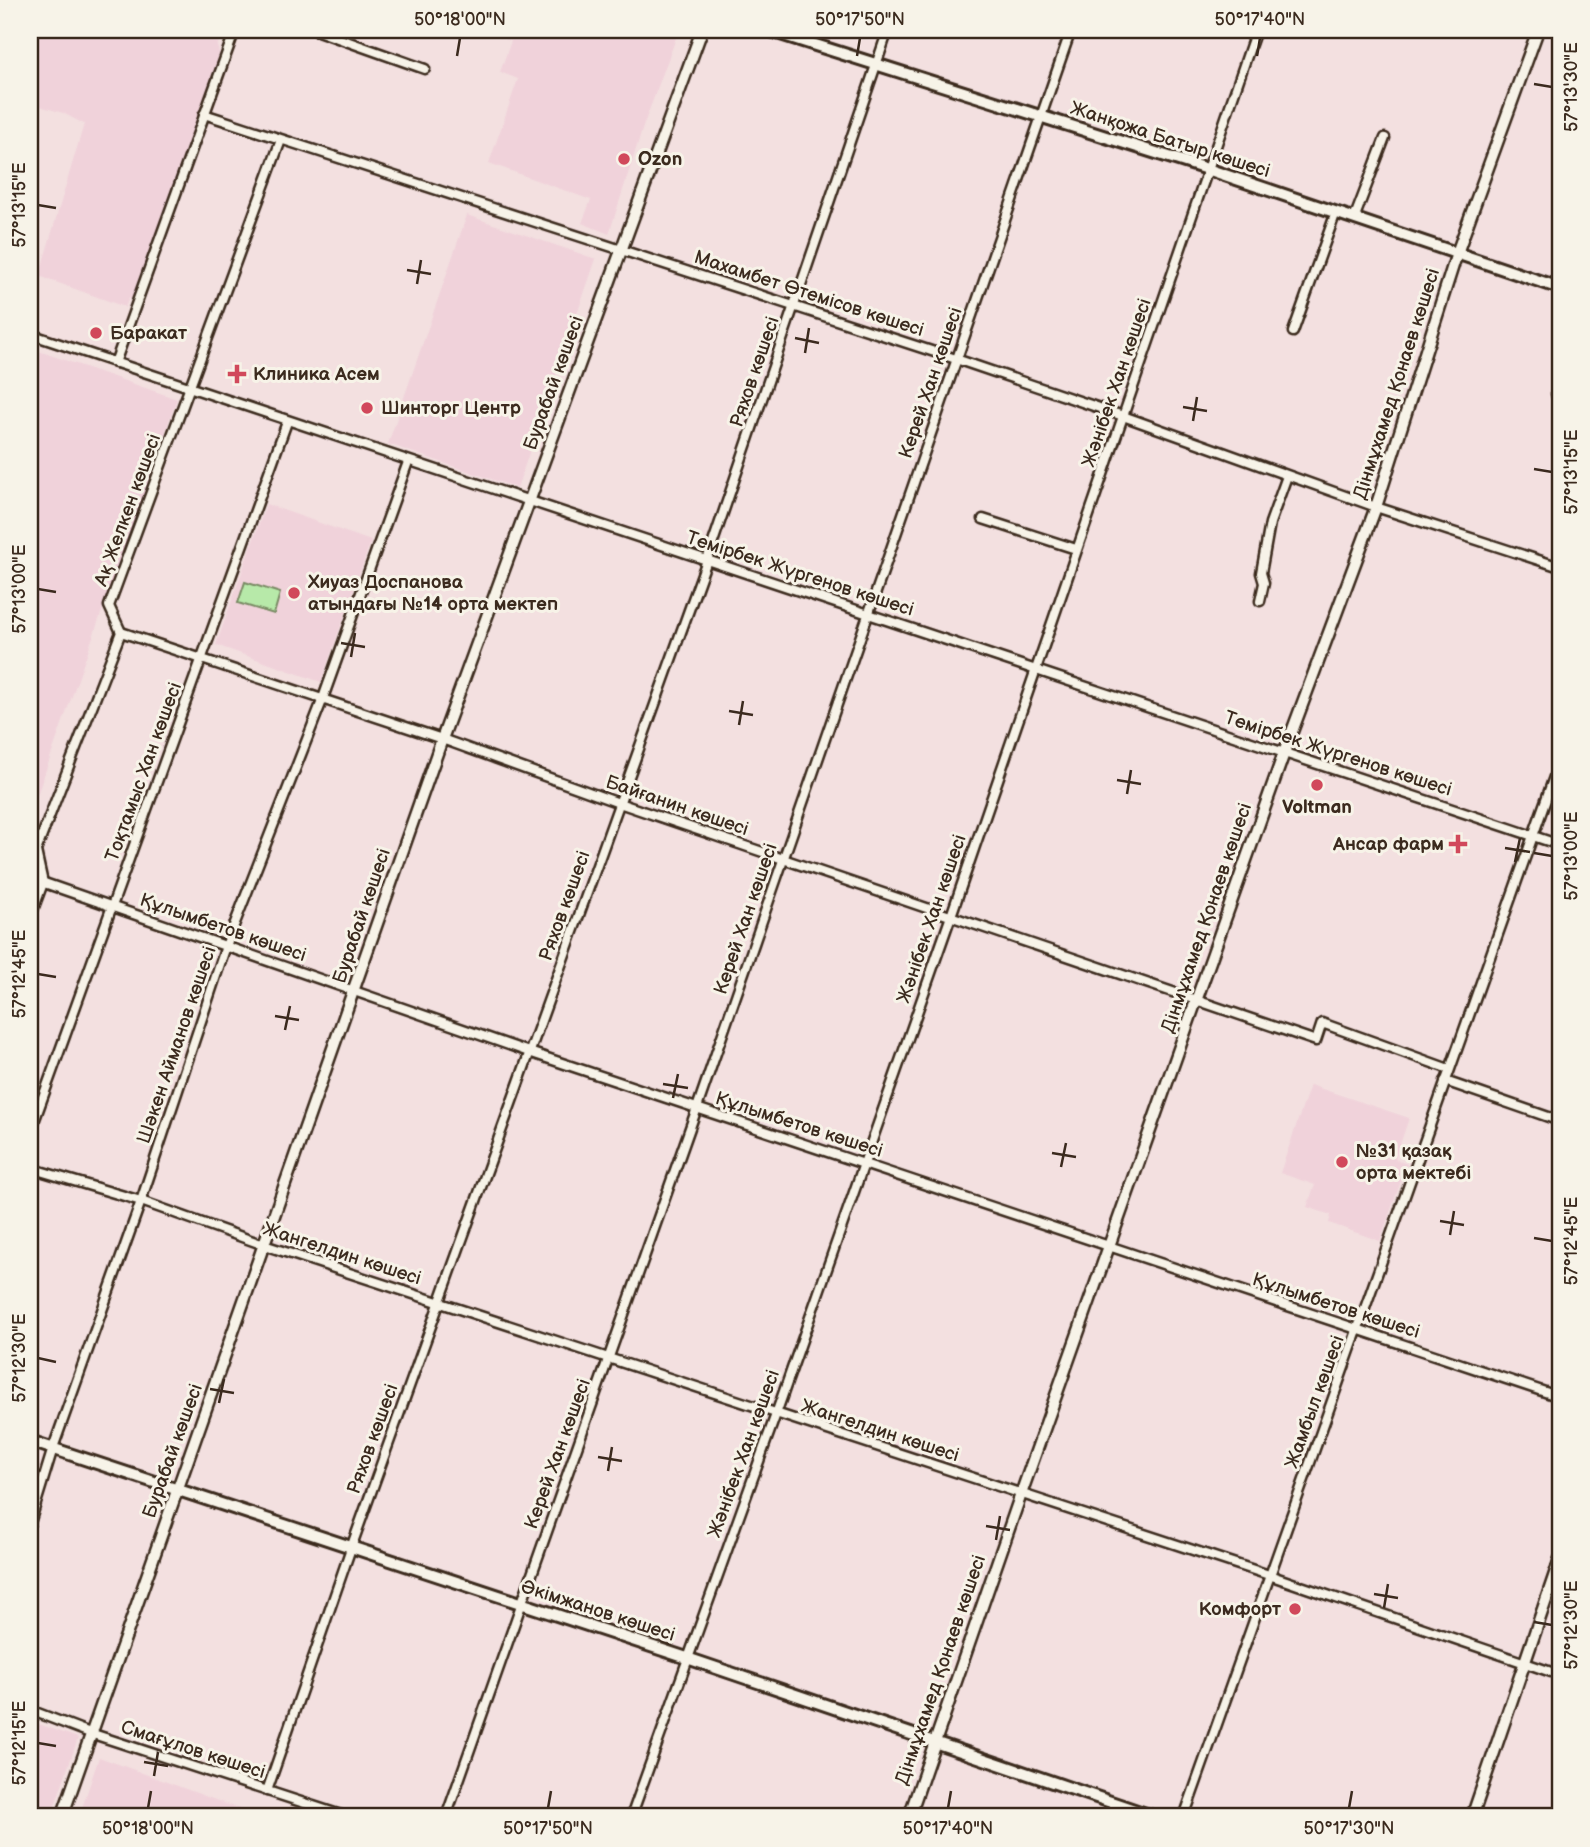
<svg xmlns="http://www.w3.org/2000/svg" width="1590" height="1847" viewBox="0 0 1590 1847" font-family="'Balsamiq Sans',sans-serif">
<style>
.built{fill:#f0d2da}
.green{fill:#b7e9a9;stroke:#798a64;stroke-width:2}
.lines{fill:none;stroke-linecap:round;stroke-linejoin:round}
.minor-casing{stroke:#3b2a1e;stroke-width:13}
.tertiary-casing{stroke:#3b2a1e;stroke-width:15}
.secondary-casing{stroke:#3b2a1e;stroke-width:16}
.minor{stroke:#f7f3e8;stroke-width:8}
.tertiary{stroke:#f7f3e8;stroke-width:10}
.secondary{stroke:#f7f3e8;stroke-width:10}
.ticks{fill:none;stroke:#3b2a1e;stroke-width:2.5}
.poi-dot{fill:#d1495b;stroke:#f7f3e8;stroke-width:2.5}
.labels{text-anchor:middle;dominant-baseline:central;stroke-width:6;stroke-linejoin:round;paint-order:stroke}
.street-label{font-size:19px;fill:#3b2a1e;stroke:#f7f3e8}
.poi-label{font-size:19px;font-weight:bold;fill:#3b2a1e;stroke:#f7f3e8;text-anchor:start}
.neatline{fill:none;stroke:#3b2a1e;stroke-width:2.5}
.ticks-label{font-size:18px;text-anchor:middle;fill:#3b2a1e}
</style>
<rect width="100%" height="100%" fill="#f3e0e0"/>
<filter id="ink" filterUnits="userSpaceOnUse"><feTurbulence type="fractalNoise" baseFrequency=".0143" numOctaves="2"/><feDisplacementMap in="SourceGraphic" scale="14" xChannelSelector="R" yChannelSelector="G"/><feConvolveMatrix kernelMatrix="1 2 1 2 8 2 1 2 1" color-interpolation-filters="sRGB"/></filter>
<g filter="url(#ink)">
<!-- built -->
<g class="built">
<polygon points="30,30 224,30 217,46 220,55 152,247 133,299 129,298 125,307 39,276 84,124 63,113 30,103"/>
<polygon points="478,30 679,30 644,124 609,234 582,223 591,200 489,163 518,79 500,72 511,41"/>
<polygon points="467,215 596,259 517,488 388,444"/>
<polygon points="30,348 177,399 30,815"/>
<polygon points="266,504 371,541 321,682 216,645"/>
<polygon points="1310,1085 1409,1118 1395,1159 1407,1164 1380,1241 1329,1223 1331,1215 1307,1207 1315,1185 1280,1173"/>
<polygon points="30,1721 78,1738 51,1817 30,1817"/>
<polygon points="99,1757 248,1812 262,1817 79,1817"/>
</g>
<!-- green -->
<polygon class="green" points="245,582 280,593 274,614 238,603"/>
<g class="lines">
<defs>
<g id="minor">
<polyline points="315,30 425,69"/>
<polyline points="204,114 956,359 1123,416 1376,507 1560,567"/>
<polyline points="1354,219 1385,138"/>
<polyline points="1293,332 1336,212"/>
<polyline points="30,334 1560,845"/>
<polyline points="115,363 235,30"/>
<polyline points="1556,393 1560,406"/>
<polyline points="983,519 1076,549"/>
<polyline points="1260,601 1264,583 1261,573 1270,523 1287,476"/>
<polyline points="121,632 442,739 619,803 1316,1041 1322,1023 1449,1069"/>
<polyline points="30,878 529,1052 1560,1397"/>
<polyline points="30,918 43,883 36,851 121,632 109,606 281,140"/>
<polyline points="1445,1081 1560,1121"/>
<polyline points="30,1133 287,422"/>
<polyline points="30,1168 141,1201 264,1245 1269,1575 1560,1675"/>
<polyline points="30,1523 53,1448 141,1201 226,946 322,701 408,462"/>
<polyline points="30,1710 90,1733 347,1817"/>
<polyline points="267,1791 351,1548 707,560 888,30"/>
<polyline points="446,1817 697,1108 1071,30"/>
<polyline points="631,1817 776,1414 951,916 1256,30"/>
<polyline points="1184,1817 1560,760"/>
</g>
<g id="tertiary">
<polyline points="62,1817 442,739 702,30"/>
<polyline points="909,1817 1021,1494 1284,753 1376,507 1457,253 1538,30"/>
<polyline points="1472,1817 1560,1559"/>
</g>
<g id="secondary">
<polyline points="768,30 1207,169 1560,288"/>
<polyline points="30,1441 687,1658 1155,1817"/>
</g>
</defs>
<!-- minor casing -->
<use href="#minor" class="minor-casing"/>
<!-- tertiary casing -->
<use href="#tertiary" class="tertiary-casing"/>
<!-- secondary casing -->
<use href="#secondary" class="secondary-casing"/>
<!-- minor -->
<use href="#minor" class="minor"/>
<!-- tertiary -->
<use href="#tertiary" class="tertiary"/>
<!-- secondary -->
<use href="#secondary" class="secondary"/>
</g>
</g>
<!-- ticks -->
<path class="ticks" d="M457,56L460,38M857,56L860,38M1257,56L1260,38M1534,84L1552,87M38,205L56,208M407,270L431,274M417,284L421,260M795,338L819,343M805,353L809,328M1183,407L1207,411M1193,421L1197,397M1534,469L1552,472M38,589L56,592M341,643L365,647M351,657L355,633M729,711L753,715M739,725L743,701M1117,780L1141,784M1127,794L1131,770M1505,848L1530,852M1534,853L1552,856M1515,862L1520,838M38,974L56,977M275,1016L299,1020M285,1030L290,1006M663,1084L688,1088M673,1098L678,1074M1052,1153L1076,1157M1061,1167L1066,1143M1440,1221L1464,1225M1450,1235L1454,1211M1534,1238L1552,1241M38,1358L56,1362M210,1389L234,1393M219,1403L224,1379M598,1457L622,1461M608,1471L612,1447M986,1526L1010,1530M996,1540L1000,1516M1374,1594L1398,1598M1384,1608L1388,1584M1534,1622L1552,1625M38,1743L56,1746M144,1762L168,1766M154,1776L158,1752M148,1808L151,1791M548,1808L551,1791M948,1808L951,1791M1349,1808L1352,1791"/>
<!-- markers -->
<g class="poi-dot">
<circle cx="624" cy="159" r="7"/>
<circle cx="96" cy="333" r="7"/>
<path d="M233.5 363.5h7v7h7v7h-7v7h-7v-7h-7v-7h7z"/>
<circle cx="367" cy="408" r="7"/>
<circle cx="294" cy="593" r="7"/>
<circle cx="1317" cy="785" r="7"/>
<path d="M1454.5 833.5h7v7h7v7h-7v7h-7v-7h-7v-7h7z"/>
<circle cx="1342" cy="1162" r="7"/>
<circle cx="1295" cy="1609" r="7"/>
</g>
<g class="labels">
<!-- street labels -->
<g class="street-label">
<text transform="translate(1170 140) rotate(18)">Жанқожа Батыр көшесі</text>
<text transform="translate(809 294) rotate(18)">Махамбет Өтемісов көшесі</text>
<text transform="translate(755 372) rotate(-71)">Ряхов көшесі</text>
<text transform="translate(554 383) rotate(-70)">Бурабай көшесі</text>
<text transform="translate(931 383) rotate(-71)">Керей Хан көшесі</text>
<text transform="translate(1117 383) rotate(-71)">Жәнібек Хан көшесі</text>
<text transform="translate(1397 384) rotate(-72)">Дінмұхамед Қонаев көшесі</text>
<text transform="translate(128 510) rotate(-70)">Ақ Желкен көшесі</text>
<text transform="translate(800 574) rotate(18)">Темірбек Жүргенов көшесі</text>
<text transform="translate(1338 754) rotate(18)">Темірбек Жүргенов көшесі</text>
<text transform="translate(144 772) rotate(-70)">Тоқтамыс Хан көшесі</text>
<text transform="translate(677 806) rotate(19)">Байғанин көшесі</text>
<text transform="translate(565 906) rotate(-70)">Ряхов көшесі</text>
<text transform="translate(362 916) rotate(-71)">Бурабай көшесі</text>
<text transform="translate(1207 918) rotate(-71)">Дінмұхамед Қонаев көшесі</text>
<text transform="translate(746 919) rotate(-71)">Керей Хан көшесі</text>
<text transform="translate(932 919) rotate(-71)">Жәнібек Хан көшесі</text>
<text transform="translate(223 928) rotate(19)">Құлымбетов көшесі</text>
<text transform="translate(177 1045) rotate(-71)">Шәкен Айманов көшесі</text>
<text transform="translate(799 1125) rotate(18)">Құлымбетов көшесі</text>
<text transform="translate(342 1254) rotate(18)">Жангелдин көшесі</text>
<text transform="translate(1336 1306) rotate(18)">Құлымбетов көшесі</text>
<text transform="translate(1315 1402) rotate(-70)">Жамбыл көшесі</text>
<text transform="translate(880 1431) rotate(18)">Жангелдин көшесі</text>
<text transform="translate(373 1439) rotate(-70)">Ряхов көшесі</text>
<text transform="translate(173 1451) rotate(-70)">Бурабай көшесі</text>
<text transform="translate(558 1454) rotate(-70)">Керей Хан көшесі</text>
<text transform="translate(744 1454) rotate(-70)">Жәнібек Хан көшесі</text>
<text transform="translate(598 1611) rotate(18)">Әкімжанов көшесі</text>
<text transform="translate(941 1670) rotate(-71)">Дінмұхамед Қонаев көшесі</text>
<text transform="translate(193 1750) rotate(18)">Смағұлов көшесі</text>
</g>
<!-- poi labels -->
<g class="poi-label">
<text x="638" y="159">Ozon</text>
<text x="110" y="333">Баракат</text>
<text x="253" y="374">Клиника Асем</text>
<text x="381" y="408">Шинторг Центр</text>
<text x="308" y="582">Хиуаз Доспанова<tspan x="308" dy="22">атындағы №14 орта мектеп</tspan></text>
<text x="1317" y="807" text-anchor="middle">Voltman</text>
<text x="1444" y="844" text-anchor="end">Ансар фарм</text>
<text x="1356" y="1151">№31 қазақ<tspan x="1356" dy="22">орта мектебі</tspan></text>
<text x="1281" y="1609" text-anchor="end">Комфорт</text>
</g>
</g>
<!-- margin -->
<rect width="1590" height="1847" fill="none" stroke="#f7f3e8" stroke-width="77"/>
<rect x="38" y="38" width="1514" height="1770" class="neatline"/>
<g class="ticks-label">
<text x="460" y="25">50°18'00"N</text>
<text x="860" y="25">50°17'50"N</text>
<text x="1260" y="25">50°17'40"N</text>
<text transform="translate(1571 87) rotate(-90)" y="6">57°13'30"E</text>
<text transform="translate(19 205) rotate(-90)" y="6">57°13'15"E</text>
<text transform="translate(1571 472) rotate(-90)" y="6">57°13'15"E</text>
<text transform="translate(19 589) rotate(-90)" y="6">57°13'00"E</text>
<text transform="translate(1571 856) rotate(-90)" y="6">57°13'00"E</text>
<text transform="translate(19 974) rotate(-90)" y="6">57°12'45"E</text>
<text transform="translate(1571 1241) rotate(-90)" y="6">57°12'45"E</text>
<text transform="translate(19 1358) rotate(-90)" y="6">57°12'30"E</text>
<text transform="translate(1571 1625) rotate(-90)" y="6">57°12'30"E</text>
<text transform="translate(19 1743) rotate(-90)" y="6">57°12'15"E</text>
<text x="148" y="1834">50°18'00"N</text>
<text x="548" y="1834">50°17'50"N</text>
<text x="948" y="1834">50°17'40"N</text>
<text x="1349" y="1834">50°17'30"N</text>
</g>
</svg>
